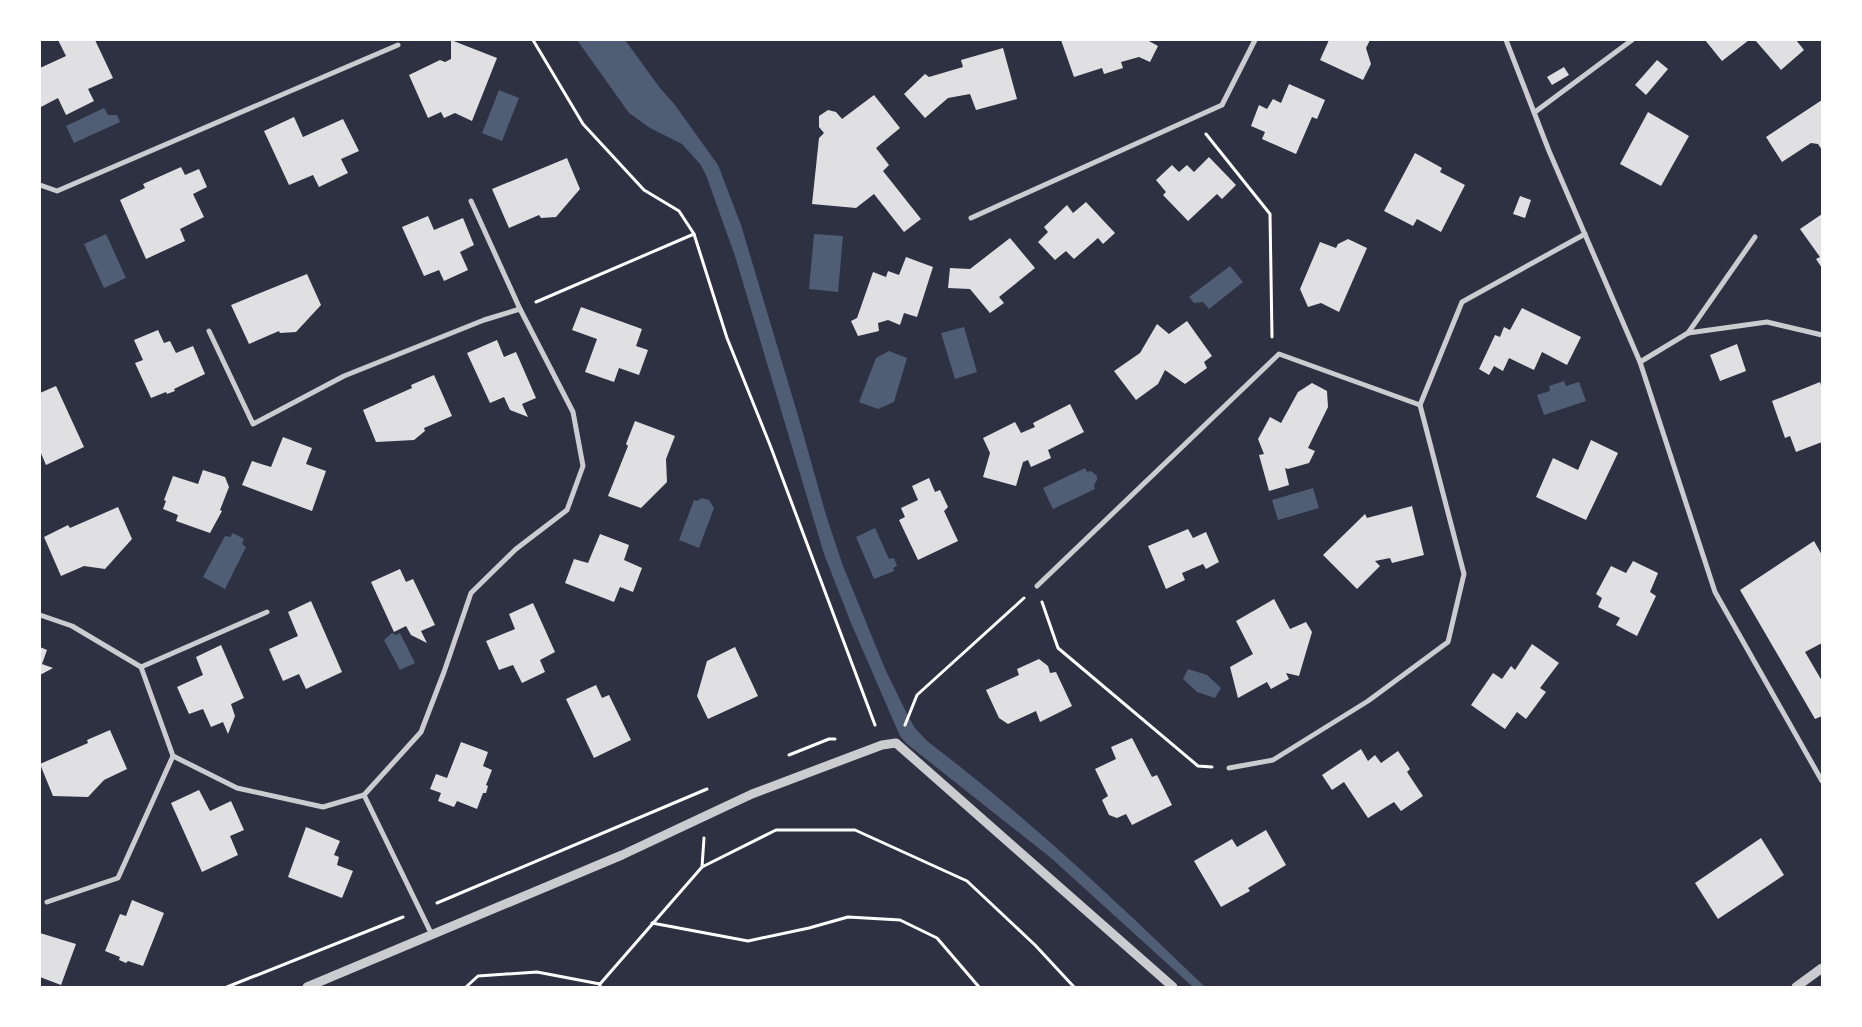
<svg xmlns="http://www.w3.org/2000/svg" width="1862" height="1027" viewBox="0 0 1862 1027" font-family="'Nunito Sans',sans-serif">
<style>
.water{fill:#4f5d75}
.building{fill:#e0e0e3}
.lines{fill:none;stroke-linecap:round;stroke-linejoin:round}
.path{stroke:#fff;stroke-width:3}
.minor{stroke:#caccd0;stroke-width:5}
.tertiary{stroke:#caccd0;stroke-width:9}
</style>
<rect width="100%" height="100%" fill="#2d3142"/>
<!-- water -->
<g class="water">
<path d="M577,40H625L660,88L675,105L718,165L741,225L799,419L826,515L843,566L886,671L908,716L915,728L927,741C1026,816 1116,901 1205,987H1193L1051,858L907,744L900,736L851,623L824,554L735,256L706,175L700,164L682,144L650,128L629,113Z"/>
<polygon points="499,90 519,98 502,141 482,133"/>
<polygon points="104,108 108,115 117,115 120,122 74,143 66,126"/>
<polygon points="106,234 126,278 104,288 84,244"/>
<polygon points="814,234 843,236 838,292 809,289"/>
<polygon points="1230,266 1243,282 1209,309 1203,302 1194,303 1189,297"/>
<polygon points="964,327 977,372 955,379 941,333"/>
<polygon points="889,351 907,358 894,402 878,409 859,402 876,358"/>
<polygon points="1564,381 1566,386 1579,382 1586,401 1544,415 1537,395 1550,391 1549,386"/>
<polygon points="1085,468 1087,472 1091,471 1097,476 1097,480 1094,485 1095,489 1053,509 1043,488"/>
<polygon points="1313,488 1319,508 1278,520 1272,500"/>
<polygon points="702,498 709,500 714,508 699,548 679,540 694,500 697,501"/>
<polygon points="875,528 889,559 894,558 897,566 893,568 894,571 874,579 856,537"/>
<polygon points="233,533 244,539 242,544 246,547 225,589 203,577 225,536 230,537"/>
<polygon points="392,633 396,635 400,633 415,663 400,670 384,640"/>
<polygon points="1188,669 1207,675 1221,688 1215,698 1197,692 1183,679"/>
</g>
<!-- building -->
<g class="building">
<polygon points="58,40 95,40 113,78 88,89 94,101 66,115 58,98 41,107 40,105 40,68 66,56"/>
<polygon points="451,40 497,58 472,121 455,113 444,118 441,112 428,118 409,75 440,60 445,62 451,59"/>
<polygon points="1061,40 1147,40 1158,46 1150,62 1139,57 1121,62 1123,68 1104,74 1102,68 1074,77"/>
<polygon points="1329,40 1370,40 1366,48 1371,64 1363,80 1320,60"/>
<polygon points="1705,40 1749,40 1722,61"/>
<polygon points="1755,40 1796,40 1804,50 1781,70"/>
<polygon points="1003,48 1017,99 976,110 970,94 948,98 925,118 904,94 925,74 929,77 963,67 961,60"/>
<polygon points="1657,60 1668,69 1646,95 1635,85"/>
<polygon points="1564,67 1569,75 1552,85 1547,77"/>
<polygon points="1289,84 1325,100 1317,119 1312,117 1296,154 1262,139 1265,132 1251,126 1259,105 1267,109 1273,99 1281,103"/>
<polygon points="874,95 900,128 876,148 889,165 883,171 921,219 904,232 874,194 856,208 812,204 819,138 824,133 819,127 819,116 828,110 836,112 842,119"/>
<polygon points="1822,100 1822,150 1818,144 1811,143 1782,162 1766,137"/>
<polygon points="1648,112 1689,136 1661,186 1620,164"/>
<polygon points="294,117 303,137 343,119 359,151 341,159 348,173 319,187 313,175 289,185 264,131"/>
<polygon points="1415,153 1442,168 1440,172 1465,185 1441,232 1417,219 1413,226 1384,211"/>
<polygon points="1209,157 1236,185 1222,199 1217,194 1188,221 1163,195 1166,192 1156,180 1172,165 1179,172 1187,165 1194,172"/>
<polygon points="567,158 580,189 556,217 541,218 539,215 509,228 492,189"/>
<polygon points="181,167 185,175 199,169 207,187 193,194 204,217 180,229 185,241 146,259 120,200 145,188 143,184"/>
<polygon points="1520,196 1531,200 1525,218 1513,214"/>
<polygon points="1086,202 1115,233 1103,244 1098,238 1074,259 1066,251 1055,260 1038,242 1048,232 1044,227 1067,205 1073,213"/>
<polygon points="1822,214 1822,268 1816,259 1820,257 1800,229"/>
<polygon points="428,216 434,230 463,218 474,245 460,252 468,270 444,281 439,270 424,276 402,227"/>
<polygon points="1010,238 1035,268 999,297 1004,303 990,313 970,289 948,288 950,268 970,269"/>
<polygon points="1348,239 1367,248 1339,312 1321,303 1308,307 1300,289 1320,242 1336,248 1338,244"/>
<polygon points="906,257 933,267 917,317 904,313 900,325 888,320 878,323 879,331 858,336 851,321 857,318 873,272 886,277 888,271 899,275"/>
<polygon points="307,274 321,305 296,332 280,333 279,331 249,344 231,305"/>
<polygon points="581,307 642,329 636,346 648,350 639,375 619,368 614,382 585,372 597,339 572,330"/>
<polygon points="1522,308 1581,337 1567,365 1542,352 1534,370 1509,358 1503,371 1494,366 1489,375 1479,369 1495,335 1500,337 1504,327 1510,330"/>
<polygon points="1187,321 1212,356 1204,362 1207,368 1185,384 1165,370 1158,384 1136,400 1114,371 1140,353 1157,324 1169,334"/>
<polygon points="158,330 164,343 170,341 176,353 193,346 205,374 174,389 175,391 167,394 166,392 151,398 135,363 143,360 134,340"/>
<polygon points="497,340 504,357 516,352 536,398 522,404 528,417 510,410 504,397 490,403 467,353"/>
<polygon points="1737,344 1746,371 1720,381 1710,355"/>
<polygon points="434,375 452,416 424,428 425,431 414,440 376,442 363,410 412,388 411,385"/>
<polygon points="1820,382 1822,389 1822,442 1796,452 1790,436 1785,438 1772,401"/>
<polygon points="1312,383 1327,391 1328,407 1308,448 1315,451 1309,463 1288,469 1285,468 1289,485 1269,491 1259,455 1264,454 1258,439 1270,417 1281,423 1298,392"/>
<polygon points="56,386 84,447 46,465 40,451 40,393"/>
<polygon points="1070,404 1084,432 1048,450 1051,458 1031,467 1028,460 1023,462 1016,486 983,477 990,453 983,438 1015,422 1021,433 1035,427 1033,423"/>
<polygon points="635,421 675,436 666,459 667,482 641,508 608,496 628,446 626,444"/>
<polygon points="283,437 312,448 306,464 326,471 312,511 242,485 252,461 271,467"/>
<polygon points="1591,440 1618,453 1586,520 1536,497 1553,458 1578,470"/>
<polygon points="203,470 225,477 229,487 220,510 222,511 210,533 176,521 178,515 163,509 166,501 164,500 173,476 198,484"/>
<polygon points="929,478 935,492 940,490 948,507 944,511 958,541 918,560 899,520 905,517 901,508 918,500 912,486"/>
<polygon points="1412,506 1424,555 1392,563 1390,558 1375,561 1380,566 1357,589 1323,555 1365,514 1367,518"/>
<polygon points="118,507 132,539 105,569 84,566 61,576 44,537 68,525 70,528"/>
<polygon points="1188,529 1193,538 1206,532 1219,562 1206,569 1203,564 1182,573 1185,580 1166,589 1148,546"/>
<polygon points="600,534 629,545 624,560 642,568 633,592 620,587 614,602 565,583 574,559 588,563"/>
<polygon points="1814,541 1822,555 1822,643 1805,652 1822,681 1822,716 1815,719 1740,590"/>
<polygon points="1633,561 1658,573 1650,592 1656,596 1637,636 1616,625 1620,618 1598,607 1602,598 1596,594 1611,566 1626,573"/>
<polygon points="400,569 406,582 413,579 435,625 421,631 427,643 411,635 406,626 394,632 371,582"/>
<polygon points="1274,599 1290,629 1306,622 1312,632 1299,676 1286,673 1289,679 1271,689 1267,682 1238,698 1230,667 1253,654 1236,621"/>
<polygon points="311,601 342,672 306,689 299,674 283,681 269,649 298,636 288,612"/>
<polygon points="533,603 555,652 540,660 545,672 522,683 513,665 499,670 486,641 515,629 509,614"/>
<polygon points="1532,644 1559,663 1540,688 1546,692 1526,719 1517,712 1505,729 1471,705 1493,673 1502,679 1511,666 1515,670"/>
<polygon points="221,645 244,698 231,704 235,716 228,734 223,722 211,727 203,709 189,714 177,687 203,675 196,657"/>
<polygon points="40,647 47,650 42,664 53,668 40,675"/>
<polygon points="735,647 758,696 708,719 697,696 707,661"/>
<polygon points="1039,659 1048,666 1050,673 1056,672 1072,706 1040,722 1036,711 1008,724 999,718 986,690 1019,675 1017,669"/>
<polygon points="596,685 602,698 609,695 631,740 594,758 566,699"/>
<polygon points="110,730 127,769 104,780 88,797 53,796 40,764 88,743 87,740"/>
<polygon points="1132,738 1152,777 1157,775 1172,805 1132,825 1126,814 1117,818 1109,815 1102,800 1108,796 1095,769 1116,759 1111,747"/>
<polygon points="461,742 488,752 483,766 492,770 486,785 488,786 486,793 483,793 477,809 457,801 454,807 438,801 441,793 430,789 436,774 447,778"/>
<polygon points="1361,749 1368,761 1375,755 1381,763 1398,751 1410,769 1407,772 1423,796 1401,811 1394,802 1368,818 1344,782 1332,790 1322,775"/>
<polygon points="199,790 210,811 231,801 244,830 230,836 238,855 202,872 171,803"/>
<polygon points="306,827 340,841 334,855 339,857 337,865 353,871 342,898 288,877"/>
<polygon points="1266,830 1286,865 1248,888 1250,891 1221,907 1194,861 1232,839 1237,847"/>
<polygon points="1761,838 1784,875 1718,919 1695,883"/>
<polygon points="132,900 164,913 143,966 128,961 126,963 119,960 120,957 105,951 120,914 126,916"/>
<polygon points="40,933 76,944 61,985 40,977"/>
</g>
<g class="lines">
<!-- path -->
<g class="path">
<polyline points="533,40 583,124 644,190 679,211 694,234 727,338 770,445 875,725"/>
<polyline points="1206,134 1270,214 1272,337"/>
<polyline points="536,302 694,234"/>
<polyline points="1042,602 1058,648 1198,766 1212,767"/>
<polyline points="905,725 917,695 1024,598"/>
<polyline points="789,755 829,739 835,739"/>
<polyline points="704,838 702,867 776,830 855,830 967,881 1035,945 1074,987"/>
<polyline points="437,903 707,789"/>
<polyline points="652,923 748,941 809,928 848,917 900,920 937,938 979,987"/>
<polyline points="227,987 403,917"/>
<polyline points="466,987 478,976 537,972 600,984"/>
<polyline points="600,987 600,984 702,867"/>
</g>
<!-- minor -->
<g class="minor">
<polyline points="1506,40 1549,151 1640,362 1715,592 1822,781"/>
<polyline points="1535,112 1632,40"/>
<polyline points="40,185 57,191 398,45"/>
<polyline points="471,201 520,309"/>
<polyline points="971,218 1222,105 1255,40"/>
<polyline points="1688,333 1755,237"/>
<polyline points="1640,362 1688,333 1767,322 1822,335"/>
<polyline points="1037,586 1279,354 1420,405"/>
<polyline points="40,615 72,626 141,667 173,756 237,788 323,807 364,795 421,732 444,672 471,593 516,549 567,510 583,466 573,412 520,309 484,320 344,376 253,424 209,331"/>
<polyline points="141,667 267,612"/>
<polyline points="1229,768 1273,760 1368,701 1448,642 1464,574 1420,405 1462,302 1585,234"/>
<polyline points="364,795 432,935"/>
<polyline points="47,902 118,878 173,756"/>
</g>
<!-- tertiary -->
<g class="tertiary">
<polyline points="307,987 622,855 752,794 882,745 896,743 1173,987"/>
<polyline points="1796,987 1822,968"/>
</g>
</g>
<!-- border -->
<rect width="1862" height="1027" fill="none" stroke="#ffffff" stroke-width="82"/>
</svg>
